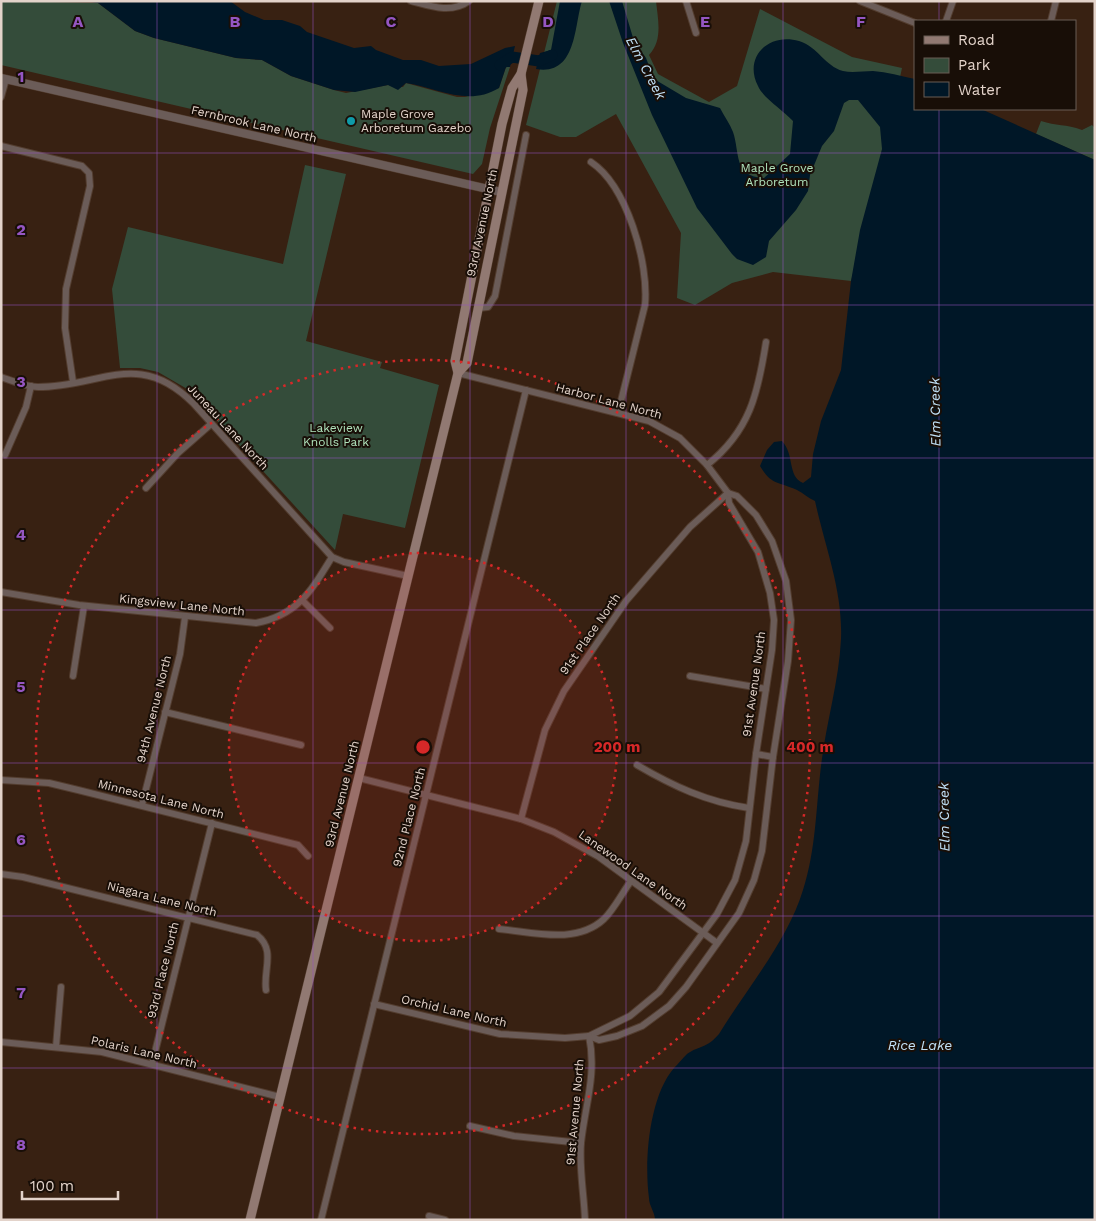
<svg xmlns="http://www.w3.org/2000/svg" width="1096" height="1221" viewBox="0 0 1096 1221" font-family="'Work Sans',sans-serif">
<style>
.green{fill:#344c3a}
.water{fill:#001727}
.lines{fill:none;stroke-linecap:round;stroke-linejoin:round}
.river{stroke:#001727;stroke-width:11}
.minor-casing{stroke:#533d2f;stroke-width:8}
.tertiary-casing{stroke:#533d2f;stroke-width:9}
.secondary-casing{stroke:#533d2f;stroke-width:10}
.minor{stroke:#6b5c58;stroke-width:6}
.tertiary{stroke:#6b5c58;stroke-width:8}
.secondary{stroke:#917972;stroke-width:9}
.grid{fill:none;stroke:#9556c2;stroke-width:1;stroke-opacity:0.55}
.ring{fill:none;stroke:#d62828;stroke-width:2.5;stroke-dasharray:2.5 5}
.culture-dot{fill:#0f9aa8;stroke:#180e07;stroke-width:2}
.labels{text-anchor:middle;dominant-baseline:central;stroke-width:4;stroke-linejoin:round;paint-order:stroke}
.poi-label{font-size:12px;fill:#e3d3ca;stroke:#180e07;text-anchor:start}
.street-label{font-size:12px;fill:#e3d3ca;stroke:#180e07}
.park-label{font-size:12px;fill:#afe2bb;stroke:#180e07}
.water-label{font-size:14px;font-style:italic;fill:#c1e1f7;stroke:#180e07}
.grid-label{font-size:16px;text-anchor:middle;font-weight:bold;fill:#9556c2;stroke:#180e07;stroke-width:4;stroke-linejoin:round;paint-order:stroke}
.centre{fill:#d62828;stroke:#180e07;stroke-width:2.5}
.ring-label{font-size:15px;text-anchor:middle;font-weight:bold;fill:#d62828;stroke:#180e07;stroke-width:4;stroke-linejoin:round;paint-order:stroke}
</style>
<rect width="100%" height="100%" fill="#382112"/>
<!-- green -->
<g class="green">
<polygon points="1,1 98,3 135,31 154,38 236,58 262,60 291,76 334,90 346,93 388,85 403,87 406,83 457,97 465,97 499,88 506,67 510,67 490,128 482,164 473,174 1,65"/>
<path d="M557,1H656C658,20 663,40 649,55L658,74L709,102L737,86L760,9L852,57L902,68L874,198L851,281L773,272L732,283L695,305L677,298L681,233L616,114L576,137H560L526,125Z"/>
<path d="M1041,121C1056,126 1066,124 1082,130L1092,125L1095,128V160L1036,134Z"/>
<polygon points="305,165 346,174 306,341 382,362 380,368 439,385 405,528 343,514 335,550 189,390 158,372 140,368 120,368 112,289 128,227 283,264"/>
</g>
<!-- water -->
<g class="water">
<path d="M85,1H230L245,12L264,20H282L300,26L307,32L354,48L371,46L376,50L403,60H421L439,66L471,64L505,48L515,46L510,67H506L499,88C468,107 438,88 406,83L398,90L388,85L355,92L334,90L291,76L262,60L236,58L154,38L135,31L98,3Z"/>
<path d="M560,1H582C574,26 577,76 536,69L540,53L551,50Z"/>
<path d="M609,1H622L634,41L646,58L654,79L686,98L720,108C724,116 730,124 733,132C740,152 733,177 764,178L790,154L793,121C783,110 763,98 758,86C743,57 769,32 799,41C818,47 825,66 843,71C852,73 863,71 873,71C887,72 901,76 915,79V109H981L1095,160V1220H655C655,1212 649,1206 649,1198C644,1161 649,1097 674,1068C678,1064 683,1058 687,1054C700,1045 706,1049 719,1034C747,988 787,942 803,890C816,850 816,807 821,766C826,723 839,682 841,639C843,591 825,547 815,501C808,498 803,493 797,490C778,481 772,486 760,466L767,450L774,442L782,441C795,455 787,476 803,483L811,477L813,454L821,421L841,370L851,281L860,230L882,149L880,127L858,100H849L844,103L834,131L822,146L810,175L808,191L796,210L769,241L766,257L753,265L737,259L732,254L697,208L652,115L623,43Z"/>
</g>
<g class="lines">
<!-- river -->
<polyline class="river" points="500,65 512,57 539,61 552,55"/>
<defs>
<g id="minor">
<path d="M411,1C430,6 451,14 469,1"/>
<polyline points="686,1 696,33"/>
<polyline points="860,1 915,23"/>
<polyline points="946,21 953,1"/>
<polyline points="1051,21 1056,1"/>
<polyline points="1,97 6,79"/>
<polyline points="1,146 82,166 89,173 90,186 66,289 65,328 73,382"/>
<path d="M591,162C627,186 649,263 645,305L618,413"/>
<polyline points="478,308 488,307 495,296 526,135"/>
<polyline points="458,373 649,421 680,438 707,465 728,493 729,503 758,552 770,593 774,620 772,650 756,754 746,841 735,880 717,914 659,992 630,1016 589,1036"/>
<path d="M1,377C13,381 26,387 38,387C101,387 139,348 194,404L332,557L344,562L408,576"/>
<polyline points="5,455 26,407 31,386"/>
<path d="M707,465C750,431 758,393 766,342"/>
<polyline points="146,488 178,453 211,424"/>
<path d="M1,592L79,605L256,623C298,615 311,591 332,557"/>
<polyline points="302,600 330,628"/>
<polyline points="73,676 84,606"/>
<polyline points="690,676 766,689"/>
<polyline points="165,712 301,745"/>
<polyline points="756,754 773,757"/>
<path d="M637,765C673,786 707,802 749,808"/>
<polyline points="359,778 521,819 554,832 599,857 717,943"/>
<polyline points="1,780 49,783 78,790 298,845 308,856"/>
<polyline points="142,805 180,654 185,617"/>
<polyline points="521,819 545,730 564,691 626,601 690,527 728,493"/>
<path d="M1,874L23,877L257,935C276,950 263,970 266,990"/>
<path d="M499,929C533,932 576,945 604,919C615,908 622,893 631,881"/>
<polyline points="374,1004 500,1034 565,1038 589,1036 599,1040 617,1036 642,1026 669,1006 686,987 739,913 754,880 762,851 773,757 788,661 791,620 786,581 772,541 756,515 737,496 728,493"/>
<polyline points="1,1042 102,1052 280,1097"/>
<polyline points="56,1047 61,987"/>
<polyline points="152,1064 212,823"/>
<polyline points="470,1126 514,1136 581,1143"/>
<polyline points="429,1216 445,1220"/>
<polyline points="321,1220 526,390"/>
<path d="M585,1220C584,1194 579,1169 581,1143C585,1106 597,1074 589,1036"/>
</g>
<polyline id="tertiary" points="1,78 501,192"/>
<g id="secondary">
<polyline points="458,373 467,363 523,90 521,74"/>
<polyline points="250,1220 458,373 455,361 502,124 512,88 521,74 539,1"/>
</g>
</defs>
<!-- minor casing -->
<use href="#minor" class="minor-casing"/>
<!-- tertiary casing -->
<use href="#tertiary" class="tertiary-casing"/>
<!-- secondary casing -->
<use href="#secondary" class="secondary-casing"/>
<!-- minor -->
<use href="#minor" class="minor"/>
<!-- tertiary -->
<use href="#tertiary" class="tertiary"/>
<!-- secondary -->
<use href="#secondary" class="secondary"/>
</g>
<!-- grid -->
<path class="grid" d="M157,1V1220M313,1V1220M470,1V1220M626,1V1220M783,1V1220M939,1V21M939,109V1220M1,153H1095M1,305H1095M1,458H1095M1,610H1095M1,763H1095M1,916H1095M1,1068H1095"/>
<!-- distance rings -->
<circle cx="423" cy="747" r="194" fill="#d62828" fill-opacity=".12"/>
<g class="ring">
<circle cx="423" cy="747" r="194"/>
<circle cx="423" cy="747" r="387"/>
</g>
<!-- markers -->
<circle class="culture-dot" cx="351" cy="121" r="5"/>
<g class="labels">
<!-- poi labels -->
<g class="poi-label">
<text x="361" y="114">Maple Grove<tspan x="361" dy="14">Arboretum Gazebo</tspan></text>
</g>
<!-- street labels -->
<g class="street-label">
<text transform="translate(254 124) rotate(13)">Fernbrook Lane North</text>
<text transform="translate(482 223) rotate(-78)">93rd Avenue North</text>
<text transform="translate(609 401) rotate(15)">Harbor Lane North</text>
<text transform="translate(228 427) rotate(47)">Juneau Lane North</text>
<text transform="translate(182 605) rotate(6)">Kingsview Lane North</text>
<text transform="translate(590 634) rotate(-55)">91st Place North</text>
<text transform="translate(754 684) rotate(-82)">91st Avenue North</text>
<text transform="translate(154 709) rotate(-76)">94th Avenue North</text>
<text transform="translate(342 794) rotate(-76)">93rd Avenue North</text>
<text transform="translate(161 799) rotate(14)">Minnesota Lane North</text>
<text transform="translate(409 817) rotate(-76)">92nd Place North</text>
<text transform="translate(633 870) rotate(35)">Lanewood Lane North</text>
<text transform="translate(162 899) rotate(14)">Niagara Lane North</text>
<text transform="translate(163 970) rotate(-76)">93rd Place North</text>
<text transform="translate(454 1011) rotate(13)">Orchid Lane North</text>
<text transform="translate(144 1052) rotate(13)">Polaris Lane North</text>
<text transform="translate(575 1112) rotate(-85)">91st Avenue North</text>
</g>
<!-- park labels -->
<g class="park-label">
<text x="777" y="168">Maple Grove<tspan x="777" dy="14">Arboretum</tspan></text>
<text x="336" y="428">Lakeview<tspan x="336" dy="14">Knolls Park</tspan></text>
</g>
<!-- water labels -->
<g class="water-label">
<text transform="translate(646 68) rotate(62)">Elm Creek</text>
<text transform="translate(935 412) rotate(-91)">Elm Creek</text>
<text transform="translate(944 817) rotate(-91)">Elm Creek</text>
<text x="920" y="1045">Rice Lake</text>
</g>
</g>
<g class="grid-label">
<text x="78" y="27">A</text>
<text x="235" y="27">B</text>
<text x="391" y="27">C</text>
<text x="548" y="27">D</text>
<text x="705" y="27">E</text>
<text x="861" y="27">F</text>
<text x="21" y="82">1</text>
<text x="21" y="235">2</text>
<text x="21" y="387">3</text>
<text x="21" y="540">4</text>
<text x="21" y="692">5</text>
<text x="21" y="845">6</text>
<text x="21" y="998">7</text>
<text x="21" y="1150">8</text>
</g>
<circle cx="423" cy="747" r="8" class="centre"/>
<g class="ring-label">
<text x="617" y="752">200 m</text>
<text x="810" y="752">400 m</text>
</g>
<!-- border -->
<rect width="1096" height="1221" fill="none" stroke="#e3d3ca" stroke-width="5"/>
<!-- legend -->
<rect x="914" y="20" width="162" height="90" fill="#180e07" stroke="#695d55"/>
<rect x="924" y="36" width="25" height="8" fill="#917972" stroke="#695d55"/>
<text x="958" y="45" font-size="15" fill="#e3d3ca">Road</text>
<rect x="924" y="58" width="25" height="15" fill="#344c3a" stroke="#695d55"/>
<text x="958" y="70" font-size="15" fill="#e3d3ca">Park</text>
<rect x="924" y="82" width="25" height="15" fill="#001727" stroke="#695d55"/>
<text x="958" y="95" font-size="15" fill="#e3d3ca">Water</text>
<!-- scale -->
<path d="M22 1191v8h96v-8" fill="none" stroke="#e3d3ca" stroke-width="2.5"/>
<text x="30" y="1191" font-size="15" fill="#e3d3ca" stroke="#180e07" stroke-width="4" paint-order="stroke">100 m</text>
</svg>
